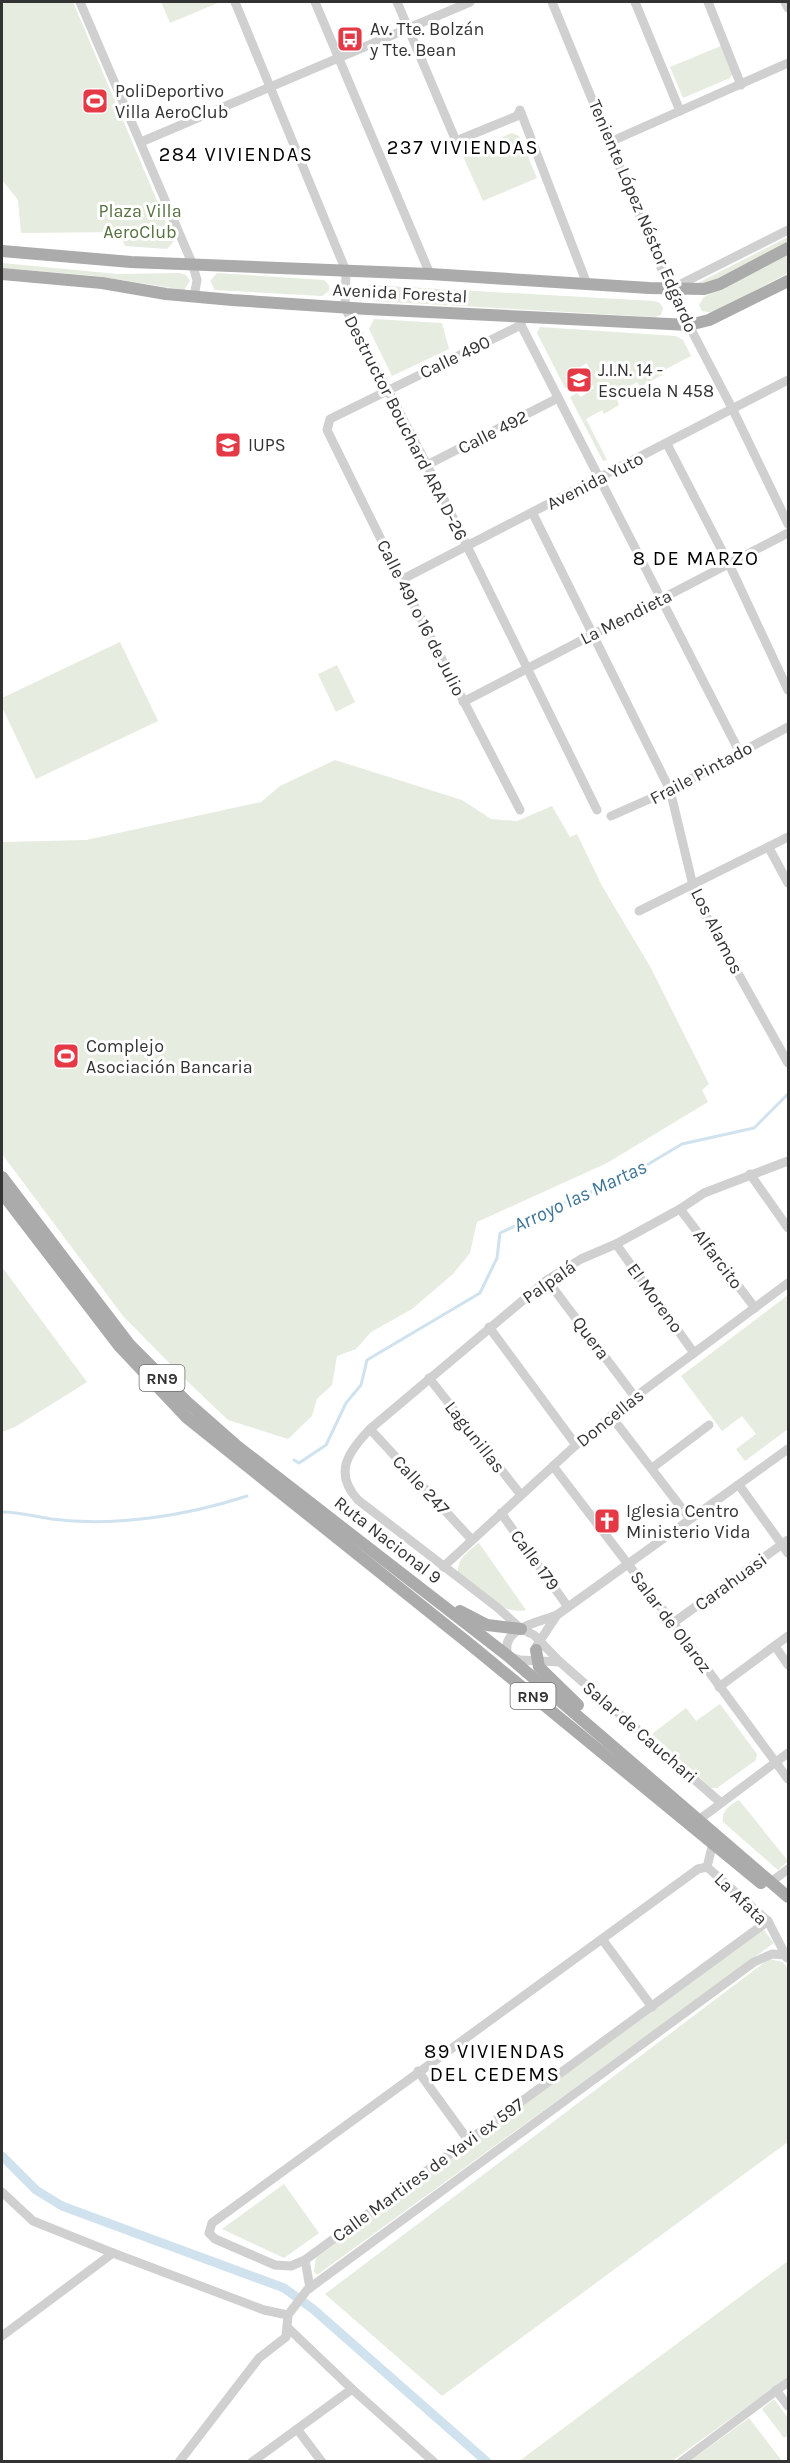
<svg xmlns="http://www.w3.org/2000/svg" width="790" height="2463" viewBox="0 0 790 2463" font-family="Karla,sans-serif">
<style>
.green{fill:#e6ecdf}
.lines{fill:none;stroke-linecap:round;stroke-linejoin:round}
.stream{stroke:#cfe2ee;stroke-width:3}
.canal{stroke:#cfe2ee;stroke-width:9}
.minor{stroke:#d0d0d0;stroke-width:9}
.major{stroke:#ababab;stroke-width:12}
.labels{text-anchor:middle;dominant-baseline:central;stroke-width:6;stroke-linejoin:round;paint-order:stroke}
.shield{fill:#fff;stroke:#707070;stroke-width:1.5}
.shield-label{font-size:16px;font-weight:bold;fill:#333}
.poi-label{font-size:18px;fill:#333;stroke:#fff;text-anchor:start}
.park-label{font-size:18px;fill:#56703f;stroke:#fff}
.street-label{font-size:18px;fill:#333;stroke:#fff}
.neighbourhood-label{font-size:20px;letter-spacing:1.5px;fill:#000;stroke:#fff}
.water-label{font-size:20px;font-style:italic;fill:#3f7597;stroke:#fff}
</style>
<rect width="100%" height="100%" fill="#fff"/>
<!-- green -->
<g class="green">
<polygon points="2,2 73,2 174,241 167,249 125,246 119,232 21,233 18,200 2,180"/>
<polygon points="161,2 220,2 170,23"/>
<polygon points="721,46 733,73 730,78 683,98 670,67"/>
<polygon points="512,133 519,136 537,178 483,201 462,154"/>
<polygon points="788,237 788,242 721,279 697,286 696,284"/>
<polygon points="788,254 788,273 713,313 702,311 699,305 704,297"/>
<polygon points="2,263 117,274 180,273 186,275 190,281 184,290 97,276 2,268"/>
<polygon points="217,273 324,280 329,285 329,291 322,296 215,290 210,281"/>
<polygon points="370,285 654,301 660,303 663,308 661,315 655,317 371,301 365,299 363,292 365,287"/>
<polygon points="374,319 442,323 449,349 392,376 369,329"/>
<polygon points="540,327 676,336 683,340 691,356 662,371 664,374 640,387 637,382 615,395 619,405 604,414 602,410 586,419 607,460 603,461 570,397 577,393 581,397 594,388 587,376 591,373 587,363 565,376 570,385 565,388 537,333"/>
<polygon points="120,642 158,721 36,779 2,707 2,698"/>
<polygon points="337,665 355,702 336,712 318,674"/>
<polygon points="335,760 462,800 491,819 517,821 552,806 570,837 577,834 602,886 651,968 709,1084 702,1090 708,1102 607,1163 477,1222 470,1253 453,1274 412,1309 371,1332 356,1349 337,1356 332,1385 317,1399 312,1416 288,1439 228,1420 185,1379 123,1316 2,1154 2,842 86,840 261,802 280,786"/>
<polygon points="2,1267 87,1382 15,1427 2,1432"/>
<polygon points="788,1295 788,1429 745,1461 736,1449 756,1434 742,1416 722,1431 681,1376"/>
<path d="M479,1543L526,1610C501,1616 477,1588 458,1574C457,1558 468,1552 479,1543Z"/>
<polygon points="720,1704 757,1754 756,1760 717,1788 711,1788 652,1734 686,1708 696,1721"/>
<path d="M739,1800L788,1861L778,1870L723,1822C721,1811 730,1805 739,1800Z"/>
<polygon points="763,1929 774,1943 317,2275 314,2272 316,2258"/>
<polygon points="769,1959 783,1962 788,1969 788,2142 442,2396 325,2294"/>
<polygon points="284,2184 319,2233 284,2258 222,2229"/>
<polygon points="788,2261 788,2377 672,2461 518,2462"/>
<polygon points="774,2399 788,2418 788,2435 784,2438 762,2409"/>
<polygon points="749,2418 782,2461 690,2461"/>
</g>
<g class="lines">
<!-- stream -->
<g class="stream">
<polyline points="294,1460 299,1463 326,1445 346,1403 361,1385 367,1360 480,1293 497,1258 500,1233 566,1202 625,1178 682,1144 754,1128 788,1094"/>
<path d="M2,1512C19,1512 34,1516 51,1519C115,1527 186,1516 247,1496"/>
</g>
<!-- canal -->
<polyline class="canal" points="2,2156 36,2190 62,2206 284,2288 313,2309 487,2462"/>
<!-- minor -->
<g class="minor">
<polyline points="80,2 192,263 197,280 194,297"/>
<polyline points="235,2 346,271 345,308 427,465 597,810"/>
<polyline points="315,2 430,274"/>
<polyline points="397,2 456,141 517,116 520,110 587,284"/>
<polyline points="552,2 670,289 733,410 788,524"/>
<polyline points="635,2 680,111"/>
<polyline points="708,2 741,85"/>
<polyline points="785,2 788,8"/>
<polyline points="141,142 470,2"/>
<polyline points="610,142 788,63"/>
<polyline points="673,288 788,230"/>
<polyline points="522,319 521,325 740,753"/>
<polyline points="667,444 729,564 788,690"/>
<polyline points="427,465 558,398"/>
<polyline points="533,514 670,790 696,898 788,1063"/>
<polyline points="401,580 788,380"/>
<polyline points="463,702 788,533"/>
<polyline points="520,810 401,580 327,430 330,419 521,325"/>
<polyline points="611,816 670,790 788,727"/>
<polyline points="769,848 788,883"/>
<polyline points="639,911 788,837"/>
<polyline points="750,1174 788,1228"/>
<polyline points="680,1209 755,1308"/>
<polyline points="616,1244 694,1353"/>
<polyline points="547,1280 635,1397"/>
<polyline points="489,1327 576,1445"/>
<polyline points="429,1378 521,1495"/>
<polyline points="611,1416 690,1519"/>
<polyline points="370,1429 472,1540"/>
<polyline points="553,1466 673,1623 788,1779"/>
<polyline points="652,1468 709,1425"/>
<polyline points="739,1485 788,1553"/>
<polyline points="501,1513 568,1607"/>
<polyline points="443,1567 576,1445 635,1397 788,1283"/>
<polyline points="673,1623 788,1540"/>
<polyline points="537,1645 557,1615"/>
<polyline points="775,1646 788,1665"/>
<path d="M560,1662L520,1660L508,1656C499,1628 537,1623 557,1615L788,1449"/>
<polyline points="719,1687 788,1636"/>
<path d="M720,1802L560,1662L534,1635L521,1629L498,1608L358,1500C333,1473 348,1452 370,1429L547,1280L581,1259L616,1244L680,1209L704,1193L788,1161"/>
<polyline points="700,1819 788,1753"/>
<polyline points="713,1843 707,1867 768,1921 787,1958"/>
<polyline points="707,1867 698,1869 212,2223 209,2233 215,2239 275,2265 291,2266 305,2260 768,1921"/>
<polyline points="771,1882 788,1869"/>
<polyline points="602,1939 652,2007"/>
<polyline points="418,2071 468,2140"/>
<polyline points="2,2192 33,2221 113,2253"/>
<polyline points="305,2260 310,2288"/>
<polyline points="287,2327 352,2389 434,2462"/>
<polyline points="2,2336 113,2253 264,2310 288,2315"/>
<polyline points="776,2390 788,2406"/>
<polyline points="297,2429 322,2462"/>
<polyline points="179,2462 259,2358 286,2337 288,2315 307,2290 754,1962 772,1954 785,1955"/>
<polyline points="252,2462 352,2389"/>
<polyline points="681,2462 788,2382"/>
</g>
<!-- major -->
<g class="major">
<polyline points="2,251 131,262 430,274 649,288 704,289 720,284 788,248"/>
<polyline points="2,274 102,283 166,294 232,300 367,309 689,325 709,320 788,281"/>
<polyline points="2,1177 129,1344 187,1402 237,1446 508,1656 788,1897"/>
<polyline points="2,1193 120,1347 186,1417 472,1646 761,1883"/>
<polyline points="460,1611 487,1625 521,1629"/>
<polyline points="536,1650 539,1667 578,1705"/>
</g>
</g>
<!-- icons -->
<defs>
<symbol id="bus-square" viewBox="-11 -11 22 22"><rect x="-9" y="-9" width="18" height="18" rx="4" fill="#e63946" stroke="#fff"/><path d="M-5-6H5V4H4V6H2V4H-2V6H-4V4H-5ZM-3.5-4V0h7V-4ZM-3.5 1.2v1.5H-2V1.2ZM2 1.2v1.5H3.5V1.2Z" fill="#fff"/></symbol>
<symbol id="stadium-square" viewBox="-11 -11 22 22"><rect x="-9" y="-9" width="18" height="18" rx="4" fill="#e63946" stroke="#fff"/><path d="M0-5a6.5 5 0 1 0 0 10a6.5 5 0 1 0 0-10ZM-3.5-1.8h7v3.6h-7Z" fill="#fff"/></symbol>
<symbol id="school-square" viewBox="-11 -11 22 22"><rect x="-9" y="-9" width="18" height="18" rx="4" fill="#e63946" stroke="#fff"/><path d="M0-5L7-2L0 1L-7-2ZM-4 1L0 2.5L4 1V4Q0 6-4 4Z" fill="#fff"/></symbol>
<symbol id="church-square" viewBox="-11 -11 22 22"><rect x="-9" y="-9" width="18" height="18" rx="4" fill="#e63946" stroke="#fff"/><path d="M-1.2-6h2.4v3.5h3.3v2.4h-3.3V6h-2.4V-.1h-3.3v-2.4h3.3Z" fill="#fff"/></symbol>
</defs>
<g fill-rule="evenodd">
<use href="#bus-square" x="335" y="24" width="30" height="30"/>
<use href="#stadium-square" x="80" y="86" width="30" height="30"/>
<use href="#school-square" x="564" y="365" width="30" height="30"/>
<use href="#school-square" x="213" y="430" width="30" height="30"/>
<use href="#stadium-square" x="51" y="1041" width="30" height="30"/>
<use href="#church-square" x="592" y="1506" width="30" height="30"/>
</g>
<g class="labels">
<!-- shield labels -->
<g class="shield">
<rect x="139.5" y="1365" width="45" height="26" rx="4.5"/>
<rect x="510.5" y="1683" width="45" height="26" rx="4.5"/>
</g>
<g class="shield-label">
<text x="162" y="1378">RN9</text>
<text x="533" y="1696">RN9</text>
</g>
<!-- poi labels -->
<g class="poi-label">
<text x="370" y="29">Av. Tte. Bolzán<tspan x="370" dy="21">y Tte. Bean</tspan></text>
<text x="115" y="91">PoliDeportivo<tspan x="115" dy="21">Villa AeroClub</tspan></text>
<text x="598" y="370">J.I.N. 14 -<tspan x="598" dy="21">Escuela N 458</tspan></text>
<text x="248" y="445">IUPS</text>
<text x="86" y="1046">Complejo<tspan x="86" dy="21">Asociación Bancaria</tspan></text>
<text x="626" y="1511">Iglesia Centro<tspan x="626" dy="21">Ministerio Vida</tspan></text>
</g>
<!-- park labels -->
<g class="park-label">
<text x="140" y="211">Plaza Villa<tspan x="140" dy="21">AeroClub</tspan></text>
</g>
<!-- street labels -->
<g class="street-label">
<text transform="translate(643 216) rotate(67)">Teniente López Néstor Edgardo</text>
<text transform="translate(400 293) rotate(3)">Avenida Forestal</text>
<text transform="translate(455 357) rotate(-26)">Calle 490</text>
<text transform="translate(406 428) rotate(63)">Destructor Bouchard ARA D-26</text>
<text transform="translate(493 432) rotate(-27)">Calle 492</text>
<text transform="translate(595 481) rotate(-27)">Avenida Yuto</text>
<text transform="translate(626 617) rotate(-27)">La Mendieta</text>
<text transform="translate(421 618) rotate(63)">Calle 491 o 16 de Julio</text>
<text transform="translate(701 773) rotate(-28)">Fraile Pintado</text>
<text transform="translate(717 931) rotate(63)">Los Alamos</text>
<text transform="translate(718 1259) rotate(53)">Alfarcito</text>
<text transform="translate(549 1282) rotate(-35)">Palpalá</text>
<text transform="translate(655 1298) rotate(54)">El Moreno</text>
<text transform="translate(591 1338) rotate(53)">Quera</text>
<text transform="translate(610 1418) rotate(-39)">Doncellas</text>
<text transform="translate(475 1437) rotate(52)">Lagunillas</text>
<text transform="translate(421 1485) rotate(47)">Calle 247</text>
<text transform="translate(388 1540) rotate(38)">Ruta Nacional 9</text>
<text transform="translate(535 1560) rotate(54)">Calle 179</text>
<text transform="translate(731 1582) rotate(-36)">Carahuasi</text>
<text transform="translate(671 1622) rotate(53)">Salar de Olaroz</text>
<text transform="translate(640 1732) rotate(41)">Salar de Cauchari</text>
<text transform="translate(741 1899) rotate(44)">La Afata</text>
<text transform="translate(428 2170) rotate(-36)">Calle Martires de Yavi ex 597</text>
</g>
<!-- neighbourhood labels -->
<g class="neighbourhood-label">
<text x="463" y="147">237 VIVIENDAS</text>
<text x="236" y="154">284 VIVIENDAS</text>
<text x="696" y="558">8 DE MARZO</text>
<text x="495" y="2051">89 VIVIENDAS<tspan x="495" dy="23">DEL CEDEMS</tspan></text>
</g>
<!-- water labels -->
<g class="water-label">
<text transform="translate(580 1196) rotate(-25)">Arroyo las Martas</text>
</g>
</g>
<!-- border -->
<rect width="790" height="2463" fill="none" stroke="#333333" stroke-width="6"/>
</svg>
